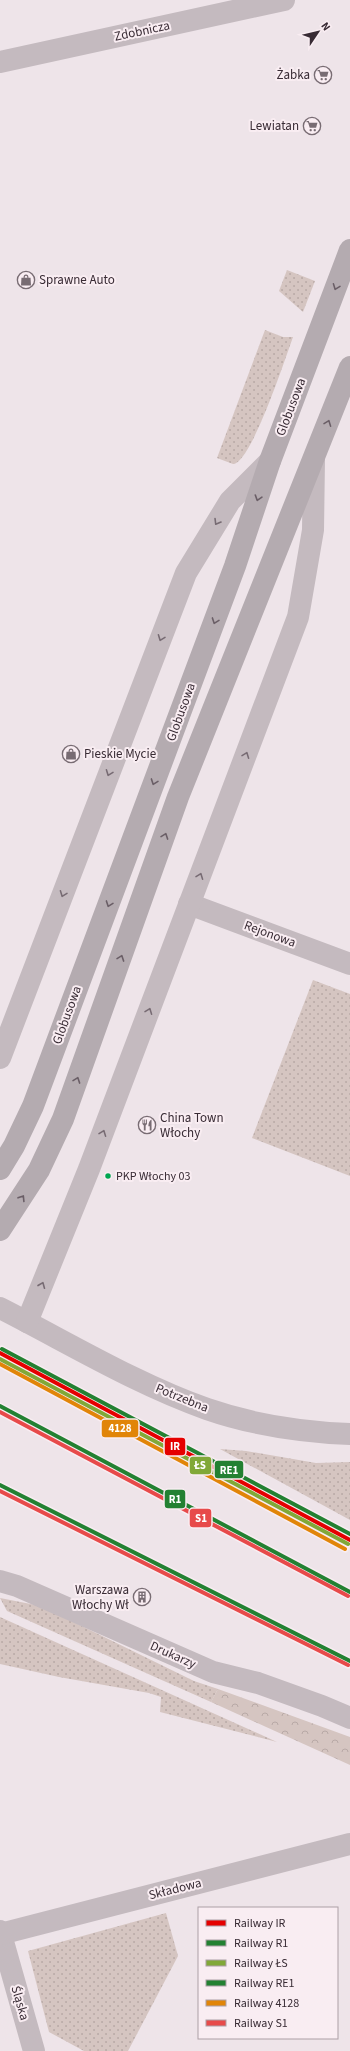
<svg xmlns="http://www.w3.org/2000/svg" width="350" height="2051" viewBox="0 0 350 2051" font-family="'Source Sans 3',sans-serif">
<style>
.grass{fill:url(#grass-dots)}
.forest{fill:url(#forest-crowns)}
.lines{fill:none;stroke-linecap:round;stroke-linejoin:round}
.minor{stroke:#c4babf;stroke-width:22}
.major{stroke:#b4abb0;stroke-width:22}
.rail-1-casing{stroke:#f9edf2;stroke-width:7}
.rail-2-casing{stroke:#f9edf2;stroke-width:7}
.rail-3-casing{stroke:#f9edf2;stroke-width:7}
.rail-4-casing{stroke:#f9edf2;stroke-width:7}
.rail-5-casing{stroke:#f9edf2;stroke-width:7}
.rail-6-casing{stroke:#f9edf2;stroke-width:7}
.rail-1{stroke:#e50000;stroke-width:4}
.rail-2{stroke:#238132;stroke-width:4}
.rail-3{stroke:#81a838;stroke-width:4}
.rail-4{stroke:#238132;stroke-width:4}
.rail-5{stroke:#e18508;stroke-width:4}
.rail-6{stroke:#e74a4a;stroke-width:4}
.oneway{stroke:#6a5e66}
.oneway2{stroke:#776b73}
.bus-dot{fill:#00a651;stroke:#f9edf2;stroke-width:1.5}
.labels{text-anchor:middle;dominant-baseline:central;stroke-width:4;stroke-linejoin:round;paint-order:stroke}
.bus-label{font-size:12px;fill:#382b34;stroke:#f9edf2;text-anchor:start}
.street-label{font-size:13px;fill:#382b34;stroke:#f9edf2}
.poi-label{font-size:13px;fill:#382b34;stroke:#f9edf2;text-anchor:end}
.line-badge{stroke:#f9edf2;stroke-width:1.5}
.badge-label{font-size:11px;text-anchor:middle;font-weight:bold;fill:#fff}
</style>
<defs>
<pattern id="grass-dots" width="8" height="8" patternUnits="userSpaceOnUse"><rect width="8" height="8" fill="#d5c5c1"/><path d="M2 2h.1M6 6h.1" fill="none" stroke="#b8a9a6" stroke-width="1.8" stroke-linecap="round"/></pattern>
<pattern id="forest-crowns" width="20" height="18" patternUnits="userSpaceOnUse"><rect width="20" height="18" fill="#d5c5c1"/><path d="M2 6a3 3 0 1 1 6 0M12 15a3 3 0 1 1 6 0" fill="none" stroke="#b8a9a6"/></pattern>
</defs>
<rect width="100%" height="100%" fill="#eee4e9"/>
<!-- grass -->
<g class="grass">
<polygon points="287,270 315,281 303,312 279,291"/>
<path d="M265,330L283,337H293C286,356 251,464 233,464L217,458Z"/>
<polygon points="313,980 350,994 350,1176 252,1138"/>
<polygon points="220,1449 246,1451 316,1463 350,1462 350,1520"/>
<polygon points="0,1598 41,1606 194,1681 218,1689 211,1702 7,1611"/>
<polygon points="0,1617 277,1742 160,1712 161,1697 149,1693 59,1677 0,1664"/>
<polygon points="166,1913 178,1956 128,2051 84,2051 49,2032 28,1951"/>
</g>
<!-- forest -->
<polygon class="forest" points="218,1689 350,1737 350,1765 211,1702"/>
<g class="lines">
<!-- minor -->
<g class="minor">
<polyline points="0,62 284,0"/>
<polyline points="189,904 350,964"/>
<polyline points="0,1058 186,573 230,501 270,461"/>
<path d="M0,1308C67,1342 136,1384 207,1409C253,1425 302,1432 350,1434"/>
<polyline points="27,1322 89,1169 298,617 313,530 314,459"/>
<polyline points="0,1581 17,1586 213,1672 258,1683 322,1706 350,1718"/>
<polyline points="0,1931 34,2051"/>
<polyline points="0,1934 350,1844"/>
</g>
<!-- major -->
<g class="major">
<polyline points="0,1169 14,1146 33,1106 235,566 270,461 350,250"/>
<polyline points="0,1230 39,1170 63,1119 178,797 350,367"/>
</g>
<defs>
<polyline id="rail-1" points="0,1353 350,1540"/>
<g id="rail-2">
<polyline points="0,1406 350,1592"/>
<polyline points="0,1485 350,1661"/>
</g>
<polyline id="rail-3" points="0,1359 348,1544"/>
<polyline id="rail-4" points="2,1349 350,1534"/>
<polyline id="rail-5" points="0,1364 345,1549"/>
<g id="rail-6">
<polyline points="0,1412 348,1596"/>
<polyline points="0,1491 348,1665"/>
</g>
</defs>
<!-- rail-1 casing -->
<use href="#rail-1" class="rail-1-casing"/>
<!-- rail-2 casing -->
<use href="#rail-2" class="rail-2-casing"/>
<!-- rail-3 casing -->
<use href="#rail-3" class="rail-3-casing"/>
<!-- rail-4 casing -->
<use href="#rail-4" class="rail-4-casing"/>
<!-- rail-5 casing -->
<use href="#rail-5" class="rail-5-casing"/>
<!-- rail-6 casing -->
<use href="#rail-6" class="rail-6-casing"/>
<!-- rail-1 -->
<use href="#rail-1" class="rail-1"/>
<!-- rail-2 -->
<use href="#rail-2" class="rail-2"/>
<!-- rail-3 -->
<use href="#rail-3" class="rail-3"/>
<!-- rail-4 -->
<use href="#rail-4" class="rail-4"/>
<!-- rail-5 -->
<use href="#rail-5" class="rail-5"/>
<!-- rail-6 -->
<use href="#rail-6" class="rail-6"/>
</g>
<!-- one-way arrows -->
<defs><path id="oneway-chevron" d="M-2-3.5L2.5 0L-2 3.5" fill="none" stroke-width="1.6" stroke-linecap="round" stroke-linejoin="round"/></defs>
<g class="oneway">
<use href="#oneway-chevron" transform="translate(336 287) rotate(111)"/>
<use href="#oneway-chevron" transform="translate(328 423) rotate(-69)"/>
<use href="#oneway-chevron" transform="translate(258 498) rotate(108)"/>
<use href="#oneway-chevron" transform="translate(215 621) rotate(110)"/>
<use href="#oneway-chevron" transform="translate(154 782) rotate(110)"/>
<use href="#oneway-chevron" transform="translate(165 836) rotate(-70)"/>
<use href="#oneway-chevron" transform="translate(109 904) rotate(110)"/>
<use href="#oneway-chevron" transform="translate(121 958) rotate(-70)"/>
<use href="#oneway-chevron" transform="translate(77 1080) rotate(-70)"/>
<use href="#oneway-chevron" transform="translate(22 1198) rotate(-58)"/>
</g>
<g class="oneway2">
<use href="#oneway-chevron" transform="translate(217 522) rotate(121)"/>
<use href="#oneway-chevron" transform="translate(161 638) rotate(111)"/>
<use href="#oneway-chevron" transform="translate(246 755) rotate(-69)"/>
<use href="#oneway-chevron" transform="translate(109 773) rotate(111)"/>
<use href="#oneway-chevron" transform="translate(200 876) rotate(-69)"/>
<use href="#oneway-chevron" transform="translate(63 894) rotate(111)"/>
<use href="#oneway-chevron" transform="translate(149 1011) rotate(-69)"/>
<use href="#oneway-chevron" transform="translate(103 1133) rotate(-69)"/>
<use href="#oneway-chevron" transform="translate(42 1285) rotate(-68)"/>
</g>
<!-- icons -->
<defs>
<symbol id="supermarket-ring" viewBox="-11 -11 22 22"><circle r="9.5" fill="#f9edf2" stroke="#786c73" stroke-width="1.5"/><path d="M-6-5.5h2.5l.6 2H6L4.5 2H-2.5L-4.4-4H-6ZM-1.5 3.2a1.3 1.3 0 1 0 .1 0ZM3 3.2a1.3 1.3 0 1 0 .1 0Z" fill="#786c73"/></symbol>
<symbol id="shop-ring" viewBox="-11 -11 22 22"><circle r="9.5" fill="#f9edf2" stroke="#786c73" stroke-width="1.5"/><path d="M-5-2.5h2.3a2.7 3.5 0 0 1 5.4 0H5L5.5 6h-11ZM-1.5-2.5h3a1.5 2.3 0 0 0-3 0Z" fill="#786c73"/></symbol>
<symbol id="restaurant-ring" viewBox="-11 -11 22 22"><circle r="9.5" fill="#f9edf2" stroke="#786c73" stroke-width="1.5"/><path d="M-5-6h1v4h1v-4h1v4h1v-4h1v5L-1.5 .5V6h-2V.5L-5-1ZM5-6V6H3V1.5H1.5Q1.5-4 5-6Z" fill="#786c73"/></symbol>
<symbol id="building-ring" viewBox="-11 -11 22 22"><circle r="9.5" fill="#f9edf2" stroke="#786c73" stroke-width="1.5"/><path d="M-4-6H4V6H1V3H-1V6H-4ZM-2.5-4.3h1.7v1.8h-1.7ZM.8-4.3h1.7v1.8H.8ZM-2.5-1h1.7V.8h-1.7ZM.8-1h1.7V.8H.8Z" fill="#786c73"/></symbol>
</defs>
<g fill-rule="evenodd">
<use href="#supermarket-ring" x="313" y="65" width="20" height="20"/>
<use href="#supermarket-ring" x="302" y="116" width="20" height="20"/>
<use href="#shop-ring" x="16" y="270" width="20" height="20"/>
<use href="#shop-ring" x="61" y="744" width="20" height="20"/>
<use href="#restaurant-ring" x="137" y="1115" width="20" height="20"/>
<use href="#building-ring" x="132" y="1587" width="20" height="20"/>
</g>
<!-- markers -->
<circle class="bus-dot" cx="108" cy="1176" r="3.5"/>
<g class="labels">
<!-- bus labels -->
<g class="bus-label">
<text x="116" y="1176">PKP Włochy 03</text>
</g>
<!-- street labels -->
<g class="street-label">
<text transform="translate(142 31) rotate(-12)">Zdobnicza</text>
<text transform="translate(291 407) rotate(-69)">Globusowa</text>
<text transform="translate(181 712) rotate(-70)">Globusowa</text>
<text transform="translate(270 934) rotate(20)">Rejonowa</text>
<text transform="translate(67 1015) rotate(-70)">Globusowa</text>
<text transform="translate(182 1398) rotate(22)">Potrzebna</text>
<text transform="translate(173 1655) rotate(24)">Drukarzy</text>
<text transform="translate(175 1889) rotate(-14)">Składowa</text>
<text transform="translate(20 2003) rotate(74)">Śląska</text>
</g>
<!-- poi labels -->
<g class="poi-label">
<text x="310" y="75">Żabka</text>
<text x="299" y="126">Lewiatan</text>
<text x="39" y="280" text-anchor="start">Sprawne Auto</text>
<text x="84" y="754" text-anchor="start">Pieskie Mycie</text>
<text x="160" y="1118" text-anchor="start">China Town<tspan x="160" dy="15">Włochy</tspan></text>
<text x="129" y="1590">Warszawa<tspan x="129" dy="15">Włochy Wł</tspan></text>
</g>
</g>
<g class="line-badge">
<rect x="101" y="1419" width="38" height="19" rx="4" fill="#e18508"/>
<rect x="164" y="1437" width="22" height="19" rx="4" fill="#e50000"/>
<rect x="189" y="1456" width="23" height="19" rx="4" fill="#81a838"/>
<rect x="214" y="1460" width="30" height="19" rx="4" fill="#238132"/>
<rect x="164" y="1489" width="22" height="20" rx="4" fill="#238132"/>
<rect x="189" y="1508" width="23" height="20" rx="4" fill="#e74a4a"/>
</g>
<g class="badge-label">
<text x="120" y="1432">4128</text>
<text x="175" y="1450">IR</text>
<text x="200" y="1469">ŁS</text>
<text x="229" y="1474">RE1</text>
<text x="175" y="1503">R1</text>
<text x="201" y="1522">S1</text>
</g>
<!-- legend -->
<rect x="198" y="1907" width="140" height="132" fill="#f9edf2" stroke="#ac9fa6"/>
<rect x="206" y="1920" width="20" height="6" fill="#e50000" stroke="#ac9fa6"/>
<text x="234" y="1927" font-size="12" fill="#382b34">Railway IR</text>
<rect x="206" y="1940" width="20" height="6" fill="#238132" stroke="#ac9fa6"/>
<text x="234" y="1947" font-size="12" fill="#382b34">Railway R1</text>
<rect x="206" y="1960" width="20" height="6" fill="#81a838" stroke="#ac9fa6"/>
<text x="234" y="1967" font-size="12" fill="#382b34">Railway ŁS</text>
<rect x="206" y="1980" width="20" height="6" fill="#238132" stroke="#ac9fa6"/>
<text x="234" y="1987" font-size="12" fill="#382b34">Railway RE1</text>
<rect x="206" y="2000" width="20" height="6" fill="#e18508" stroke="#ac9fa6"/>
<text x="234" y="2007" font-size="12" fill="#382b34">Railway 4128</text>
<rect x="206" y="2020" width="20" height="6" fill="#e74a4a" stroke="#ac9fa6"/>
<text x="234" y="2027" font-size="12" fill="#382b34">Railway S1</text>
<!-- north arrow -->
<g transform="translate(318 32) rotate(55)" stroke="#f9edf2" stroke-width="3" paint-order="stroke">
<path d="M0-3L7 15L0 10L-7 15Z" fill="#382b34"/>
<text y="-6" font-size="11" font-weight="bold" text-anchor="middle" fill="#382b34">N</text>
</g>
</svg>
